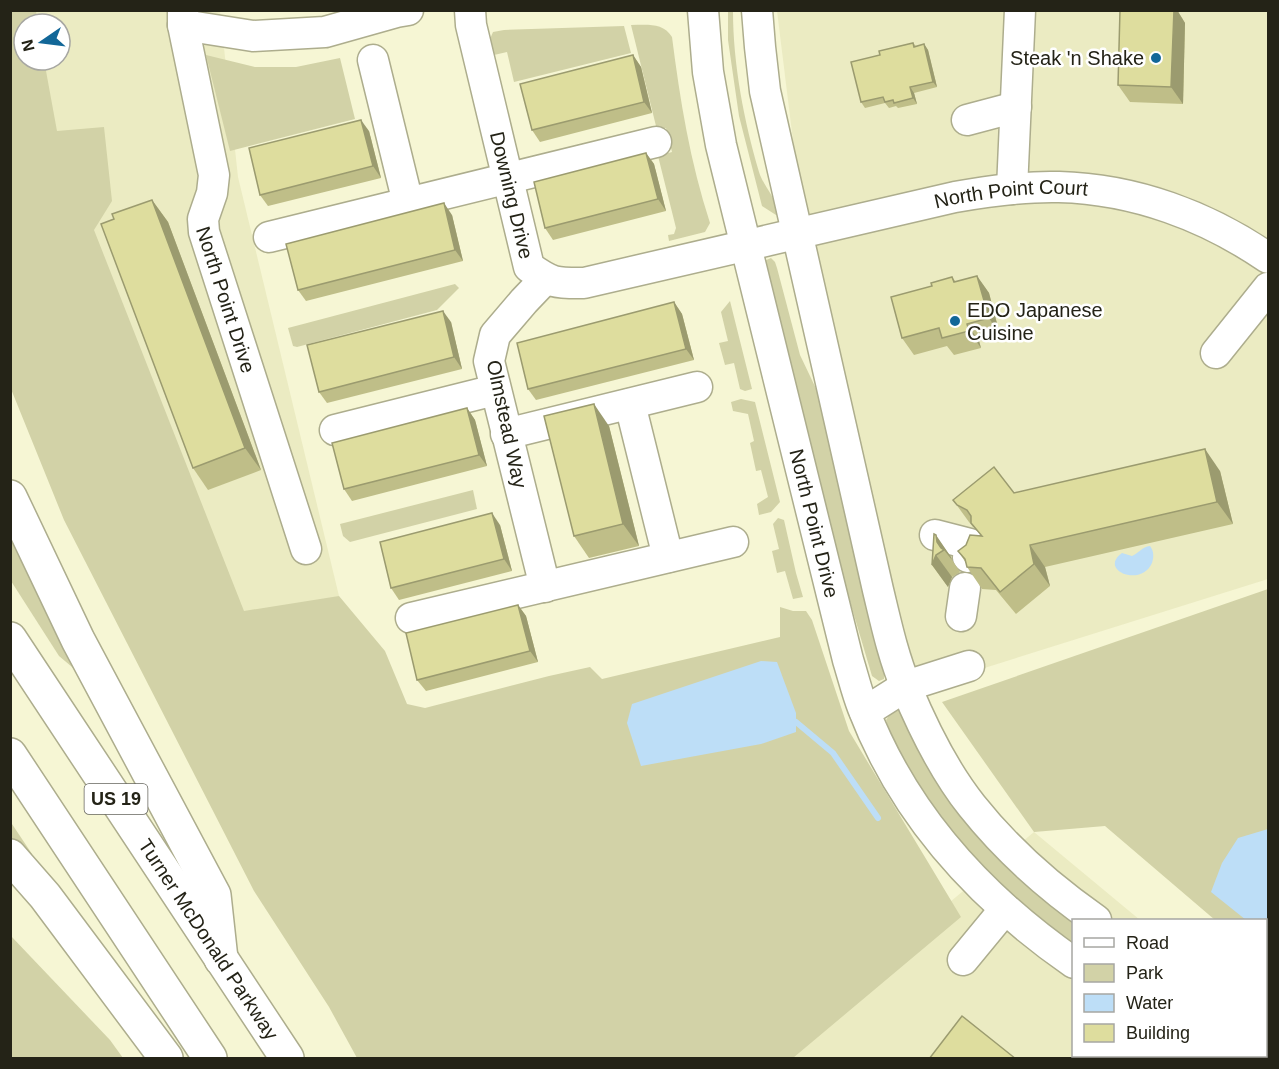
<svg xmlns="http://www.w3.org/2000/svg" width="1279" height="1069" viewBox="0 0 1279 1069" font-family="Helvetica,sans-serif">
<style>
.built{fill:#ebebc2;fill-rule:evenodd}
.green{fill:#d2d2a7}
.water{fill:#bddef7}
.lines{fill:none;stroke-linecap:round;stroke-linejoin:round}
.stream{stroke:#bddef7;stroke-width:6}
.minor-casing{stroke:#adad8d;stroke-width:33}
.highway-casing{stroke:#adad8d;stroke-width:36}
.minor{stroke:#fff;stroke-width:30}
.highway{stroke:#fff;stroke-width:33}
.wall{fill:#bfbe88}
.shaded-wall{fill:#9b9b6f}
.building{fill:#dedd9e;stroke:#9b9b6f;stroke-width:1.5}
.poi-dot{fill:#126798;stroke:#fff;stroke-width:2}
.labels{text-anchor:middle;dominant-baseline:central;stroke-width:5;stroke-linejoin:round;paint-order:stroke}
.shield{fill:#fff;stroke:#66655d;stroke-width:1.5}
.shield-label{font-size:18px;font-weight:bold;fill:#242317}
.poi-label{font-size:20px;fill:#242317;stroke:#fff;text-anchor:end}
.street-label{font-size:20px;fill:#242317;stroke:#fff}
</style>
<rect width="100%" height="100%" fill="#f6f6d4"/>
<!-- built -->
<g class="built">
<path d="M10,11H220L238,177L339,596L183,668ZM24,24H60V60H24Z"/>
<polygon points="777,11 1268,11 1268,579 892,697 798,181"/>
<polygon points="1034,832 1140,920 1074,920 1074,1056 1266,1056 1266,1008 1268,1003 1268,1058 763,1058"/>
</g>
<!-- green -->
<g class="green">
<polygon points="11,11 36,11 38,24 24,24 24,60 44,60 57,131 104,127 112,201 94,230 244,611 339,596 385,651 407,704 425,708 549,676 590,667 602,679 780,637 780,607 793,611 806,611 812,620 849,731 961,917 793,1058 357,1058 329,1007 254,891 64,520 11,389"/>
<path d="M728,11H733C733,64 744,121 759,172C764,188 777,196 776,215L762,206L739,116L728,40Z"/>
<path d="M631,25C646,25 663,22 672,37C680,100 690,162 710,223L705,232L669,241L668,235L674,234L676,228L658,156L672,152L666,128L657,130Z"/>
<polygon points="624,26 631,53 514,82 507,52 494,55 490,39 493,32 504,30"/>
<polygon points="206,55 255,67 296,67 340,58 355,119 230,151"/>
<polygon points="771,258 775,262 777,268 800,355 820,397 884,669 884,679 879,681 872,676 830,534 764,261"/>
<polygon points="455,284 459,288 437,310 297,347 293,346 288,328"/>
<polygon points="730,301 752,389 745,391 740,389 734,363 725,365 719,343 728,341 721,312"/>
<polygon points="741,399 755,402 780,502 771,512 759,515 757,504 768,497 761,470 756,471 750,443 754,441 748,414 733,411 731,402"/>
<polygon points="473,490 477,509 350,542 343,536 340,524"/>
<polygon points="778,518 784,520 796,573 803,597 793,599 785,571 777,573 772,551 779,549 773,524"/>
<polygon points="10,523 78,672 59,656 11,581"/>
<polygon points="1268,589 1268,966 1266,964 1266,920 1215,920 1105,826 1034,832 942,702"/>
<path d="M899,710L906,717L1074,920L1073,946C1053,930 1032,915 1012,897C962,853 904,784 886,720L890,714Z"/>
<polygon points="10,821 32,854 24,858 11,842"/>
<polygon points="10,935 110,1040 123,1058 11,1058"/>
</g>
<!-- water -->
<g class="water">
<path d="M1150,546C1154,551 1154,557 1152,563C1141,588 1098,570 1122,553L1132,556C1139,553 1142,547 1150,546Z"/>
<polygon points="761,661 777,662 796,713 796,732 761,744 641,766 627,723 632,704"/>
<polygon points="1268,829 1268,936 1266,934 1266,920 1246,920 1211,892 1222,863 1238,838"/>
</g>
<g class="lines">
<!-- stream -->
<polyline class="stream" points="796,722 833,753 878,818"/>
<defs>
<g id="minor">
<path id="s1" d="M183,10V25L214,175L212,193L203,219L204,232L306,549"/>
<path id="s2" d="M470,10L471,25L529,267C553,284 556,283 584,283L955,197C990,191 1024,186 1059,187C1135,189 1207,216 1268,258"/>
<path id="s3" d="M703,10L708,72L721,145L848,660C853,676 857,693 863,708C904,815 982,899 1074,963"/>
<path d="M757,10L760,47L765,91L878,590C886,623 893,656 906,687C923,728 944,771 972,806C1007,850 1050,888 1096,920"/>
<polyline points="183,25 253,36 325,32 396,12 408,10"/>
<polyline points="373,60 408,203"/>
<polyline points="967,120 1016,107"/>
<polyline points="1012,189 1020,10"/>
<polyline points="269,237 656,142"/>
<polyline points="1216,353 1268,288"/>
<polyline points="630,404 668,557"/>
<polyline points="335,430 495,390"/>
<polyline points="506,434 697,387"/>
<polyline points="935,535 970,544 968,557"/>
<polyline points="545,587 489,361 495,335 524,301 545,279"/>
<polyline points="961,616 965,588"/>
<polyline points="411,618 733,542"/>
<polyline points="865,712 906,686 969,666"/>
<polyline points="963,960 1005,909"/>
<polyline points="1266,1040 1268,1042"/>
<polyline points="1205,1056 1210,1058"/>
</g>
<g id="highway">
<polyline points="10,497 78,640 214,895 221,959"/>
<path id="s4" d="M10,639L287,1058"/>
<polyline points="10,755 210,1058"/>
<polyline points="10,856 45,896 166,1058"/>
</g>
</defs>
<!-- minor casing -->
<use href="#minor" class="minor-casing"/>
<!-- highway casing -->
<use href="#highway" class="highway-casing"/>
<!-- minor -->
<use href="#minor" class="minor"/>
<!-- highway -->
<use href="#highway" class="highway"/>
</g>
<!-- wall -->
<g class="wall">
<polygon points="1120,10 1177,10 1185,23 1183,104 1130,102 1118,85"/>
<polygon points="913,43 916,46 924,44 928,50 937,87 914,93 917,104 898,108 896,106 889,108 885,103 865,108 861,102 880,55"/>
<polygon points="633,55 641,67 652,113 540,142 532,130"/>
<polygon points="369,131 381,178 268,206 260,195"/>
<polygon points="646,153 654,164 666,211 553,240 545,228"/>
<polygon points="152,200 168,222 261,470 208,490 193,468 114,219"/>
<polygon points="452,215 463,261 306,301 298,290"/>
<polygon points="977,276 989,293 1000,335 979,341 981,348 954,355 947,346 914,355 902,338 932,286 952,277 956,282"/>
<polygon points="674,302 682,314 694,360 536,400 528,389"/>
<polygon points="451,322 462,369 327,403 319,392"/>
<polygon points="467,408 475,420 487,466 352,501 344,489"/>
<polygon points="609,426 639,546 589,558 574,536"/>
<polygon points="1220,471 1233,524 1045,567 1050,586 1016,614 996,590 982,589 967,567 966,563 958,551 981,536 975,528 973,527 969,522 953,500"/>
<polygon points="500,525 512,571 399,600 391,588"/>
<polygon points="934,534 951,557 952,560 960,572 952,577 948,587 932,565"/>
<polygon points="518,605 526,616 538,662 426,691 417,680"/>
</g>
<!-- shaded-wall -->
<g class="shaded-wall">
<polygon points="1174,10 1177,10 1185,23 1183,104 1171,87"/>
<polygon points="924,44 928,50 937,87 933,82"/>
<polygon points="633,55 641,67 652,113 644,102"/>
<polygon points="910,87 914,93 917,104 913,98"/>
<polygon points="361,120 369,131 381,178 373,166"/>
<polygon points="646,153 654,164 666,211 658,199"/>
<polygon points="152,200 168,222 261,470 245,448"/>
<polygon points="444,203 452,215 463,261 455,250"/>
<polygon points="977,276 989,293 1000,335 989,318"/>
<polygon points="674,302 682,314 694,360 686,349"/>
<polygon points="443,311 451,322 462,369 454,357"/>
<polygon points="967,324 979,341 981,348 969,331"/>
<polygon points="594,404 609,426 639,546 623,524"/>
<polygon points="467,408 475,420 487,466 479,455"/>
<polygon points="1205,449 1220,471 1233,524 1217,502"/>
<polygon points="492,513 500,525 512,571 504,559"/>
<polygon points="936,535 951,557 952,560 944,550 943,551 937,542"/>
<polygon points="1030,545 1045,567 1050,586 1034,564"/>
<polygon points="936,555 952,577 948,587 932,565"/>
<polygon points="518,605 526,616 538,662 530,651"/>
</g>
<!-- building -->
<g class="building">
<polygon points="1120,10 1174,10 1171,87 1118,85"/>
<polygon points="913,43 914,47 924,44 933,82 910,87 913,98 894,103 893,100 885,102 883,97 861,102 851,62 880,55 879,51"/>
<polygon points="633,55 644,102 532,130 520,84"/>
<polygon points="361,120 373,166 260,195 249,148"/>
<polygon points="646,153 658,199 545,228 534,182"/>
<polygon points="152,200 245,448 193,468 101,224 114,219 112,214"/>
<polygon points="444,203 455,250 298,290 286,244"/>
<polygon points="977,276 989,318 967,324 969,331 942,338 939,328 902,338 891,297 932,286 931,283 952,277 954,282"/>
<polygon points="674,302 686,349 528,389 517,343"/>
<polygon points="443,311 454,357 319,392 307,345"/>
<polygon points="594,404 623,524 574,536 544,416"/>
<polygon points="467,408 479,455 344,489 332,443"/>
<polygon points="1205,449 1217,502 1030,545 1034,564 1000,592 981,568 967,567 965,559 958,551 966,545 970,535 982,536 971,523 971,516 967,510 957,505 953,500 994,467 1014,493"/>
<polygon points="492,513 504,559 391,588 380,542"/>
<polygon points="934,534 936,535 937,542 941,548 944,550 936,555 932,565"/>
<polygon points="518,605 530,651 417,680 406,633"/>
<polygon points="962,1016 1016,1059 929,1059"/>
</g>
<!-- markers -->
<g class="poi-dot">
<circle cx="1156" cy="58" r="6"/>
<circle cx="955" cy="321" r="6"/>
</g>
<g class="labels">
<!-- shield labels -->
<rect class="shield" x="84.5" y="784" width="63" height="30" rx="4.5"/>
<g class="shield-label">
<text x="116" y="799">US 19</text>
</g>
<!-- poi labels -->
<g class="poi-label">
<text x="1144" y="58">Steak 'n Shake</text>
<text x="967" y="310" text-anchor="start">EDO Japanese<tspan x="967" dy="23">Cuisine</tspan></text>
</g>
<!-- street labels -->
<g class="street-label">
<text stroke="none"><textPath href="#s2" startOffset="190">Downing Drive</textPath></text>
<text stroke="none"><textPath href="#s2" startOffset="760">North Point Court</textPath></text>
<text stroke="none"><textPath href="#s1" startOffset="298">North Point Drive</textPath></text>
<text transform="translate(507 424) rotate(78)">Olmstead Way</text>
<text stroke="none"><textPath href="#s3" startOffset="526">North Point Drive</textPath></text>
<text stroke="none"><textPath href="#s4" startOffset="360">Turner McDonald Parkway</textPath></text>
</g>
</g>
<!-- border -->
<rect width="1279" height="1069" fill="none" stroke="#242317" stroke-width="24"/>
<!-- legend -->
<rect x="1072" y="919" width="195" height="138" fill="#ffffff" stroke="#a7a7a2" stroke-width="1.5"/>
<rect x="1084" y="938" width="30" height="9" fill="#ffffff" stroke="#a7a7a2" stroke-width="1.5"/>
<text x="1126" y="949" font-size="18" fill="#242317">Road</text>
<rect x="1084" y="964" width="30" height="18" fill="#d2d2a7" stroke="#a7a7a2" stroke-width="1.5"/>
<text x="1126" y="979" font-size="18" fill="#242317">Park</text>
<rect x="1084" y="994" width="30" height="18" fill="#bddef7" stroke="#a7a7a2" stroke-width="1.5"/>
<text x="1126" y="1009" font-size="18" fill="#242317">Water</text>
<rect x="1084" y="1024" width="30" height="18" fill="#dedd9e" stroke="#a7a7a2" stroke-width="1.5"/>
<text x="1126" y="1039" font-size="18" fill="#242317">Building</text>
<!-- north arrow -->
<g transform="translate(42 42) rotate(256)"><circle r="28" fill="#ffffff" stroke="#a7a7a2" stroke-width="1.5"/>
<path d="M0-4.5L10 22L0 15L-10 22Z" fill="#126798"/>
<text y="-9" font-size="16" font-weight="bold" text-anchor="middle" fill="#242317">N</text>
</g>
</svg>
